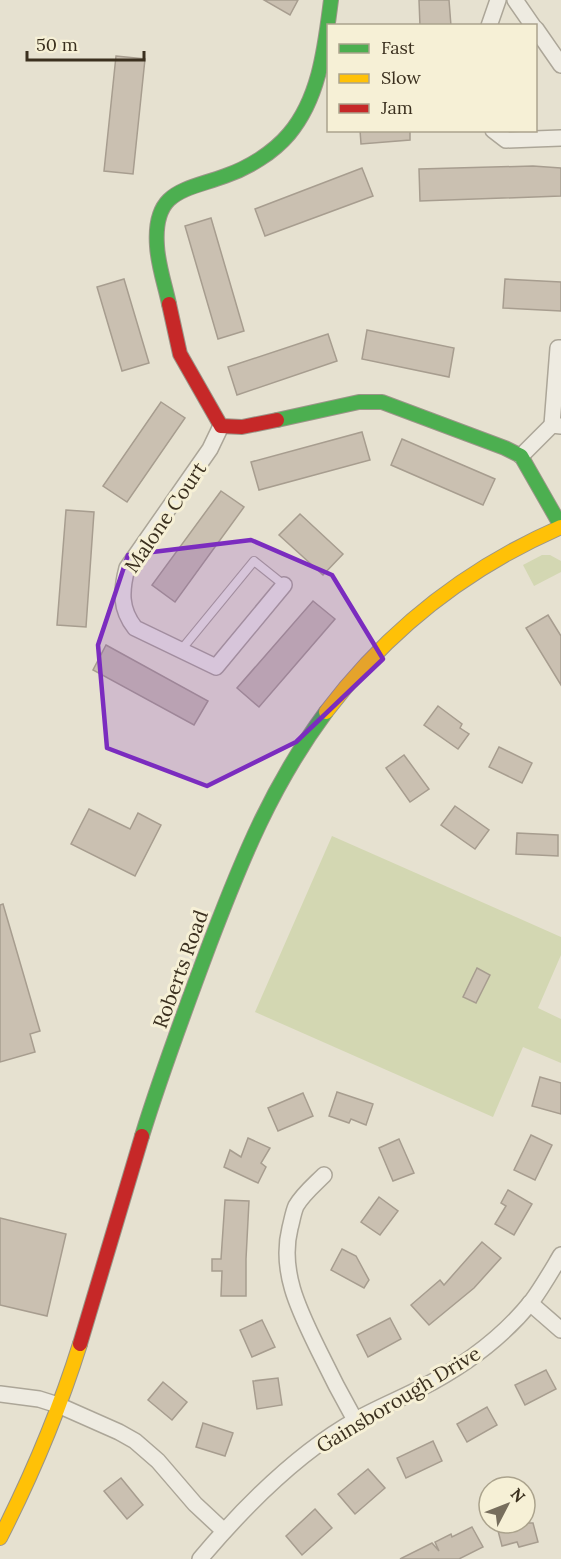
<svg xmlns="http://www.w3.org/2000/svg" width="561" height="1559" viewBox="0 0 561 1559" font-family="Lora,serif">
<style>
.green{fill:#d3d7b2}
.building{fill:#cac0b1;stroke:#a79d8f;stroke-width:1.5}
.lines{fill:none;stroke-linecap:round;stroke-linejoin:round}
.lane-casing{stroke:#aca698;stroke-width:10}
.street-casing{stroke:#aca698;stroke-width:18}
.fast-casing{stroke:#9b9588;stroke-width:16}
.slow-casing{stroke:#9b9588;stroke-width:16}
.jam-casing{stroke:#9b9588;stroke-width:16}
.lane{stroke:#eeebe1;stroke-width:8}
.street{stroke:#eeebe1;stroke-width:15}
.fast{stroke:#4caf50;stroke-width:14}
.slow{stroke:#ffc107;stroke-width:14}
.jam{stroke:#c62828;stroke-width:14}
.marked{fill:#7b2cbf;fill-opacity:0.2;stroke:#7b2cbf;stroke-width:4.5;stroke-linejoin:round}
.labels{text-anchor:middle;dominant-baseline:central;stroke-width:6;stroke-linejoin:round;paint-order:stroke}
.street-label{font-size:20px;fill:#3b301f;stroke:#f6f0d6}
</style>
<rect width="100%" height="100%" fill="#e6e1d0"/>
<!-- green -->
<g class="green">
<polygon points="542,555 550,555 561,561 561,572 534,586 523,565"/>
<polygon points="332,836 561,937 561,955 538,1008 561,1019 561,1063 523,1047 493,1117 255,1012"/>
</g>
<!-- building -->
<g class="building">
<polygon points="264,0 298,0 290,15"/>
<polygon points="419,0 449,0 451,26 420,26"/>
<polygon points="116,56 145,59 133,174 104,171"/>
<polygon points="360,130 410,130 410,140 361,144"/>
<polygon points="533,166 561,168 561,196 420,201 419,169"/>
<polygon points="362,168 373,196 265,236 255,209"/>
<polygon points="211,218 244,331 218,339 185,226"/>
<polygon points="124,279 149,363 122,371 97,287"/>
<polygon points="505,279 561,282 561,311 503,308"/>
<polygon points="367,330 454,348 449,377 362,359"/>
<polygon points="328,334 337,361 237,395 228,367"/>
<polygon points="161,402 185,418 127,502 103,486"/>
<polygon points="362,432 370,460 259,490 251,462"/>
<polygon points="402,439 495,479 483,505 391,465"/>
<polygon points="221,491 244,507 175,602 152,585"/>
<polygon points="66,510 94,512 86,627 57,625"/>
<polygon points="300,514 343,554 323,575 279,535"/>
<polygon points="313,601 335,619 259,707 237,688"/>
<polygon points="548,615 561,636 561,685 526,628"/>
<polygon points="106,645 208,701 194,725 93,670"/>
<polygon points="438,706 462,724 460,728 469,734 458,749 424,725"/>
<polygon points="499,747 532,763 522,783 489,767"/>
<polygon points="404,755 429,789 410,802 386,768"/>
<polygon points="455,806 489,830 475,849 441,825"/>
<polygon points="89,809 130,829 138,813 161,825 135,876 71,844"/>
<polygon points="517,833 558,835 558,856 516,854"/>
<polygon points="3,904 40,1031 30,1034 35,1052 0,1062 0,905"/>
<polygon points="477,968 490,975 476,1003 463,997"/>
<polygon points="540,1077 561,1083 561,1114 532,1106"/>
<polygon points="337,1092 373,1104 366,1125 351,1119 349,1123 329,1116"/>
<polygon points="303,1093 313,1116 278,1131 268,1108"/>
<polygon points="531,1135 552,1145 535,1180 514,1170"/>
<polygon points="248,1138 270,1148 261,1163 266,1167 258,1183 224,1167 230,1150 241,1157"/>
<polygon points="399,1139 414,1173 393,1181 379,1148"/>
<polygon points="508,1190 532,1204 514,1235 495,1224 506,1206 501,1203"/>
<polygon points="379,1197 398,1211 380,1235 361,1222"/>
<polygon points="225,1200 249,1201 246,1259 246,1296 221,1296 222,1271 212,1271 212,1259 221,1259"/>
<polygon points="0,1218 66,1234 47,1316 0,1305"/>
<polygon points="482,1242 501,1258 474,1288 429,1325 411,1305 440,1280 444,1285"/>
<polygon points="342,1249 356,1256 369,1280 364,1288 331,1270"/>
<polygon points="390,1318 401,1339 368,1357 357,1335"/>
<polygon points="262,1320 275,1347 252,1357 240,1330"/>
<polygon points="546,1370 556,1389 525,1405 515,1385"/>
<polygon points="278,1378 282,1405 257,1409 253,1381"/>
<polygon points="163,1382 187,1402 172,1420 148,1400"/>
<polygon points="487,1407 497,1425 467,1442 457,1424"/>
<polygon points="203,1423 233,1433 225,1456 196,1447"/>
<polygon points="433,1441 442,1461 406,1478 397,1458"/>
<polygon points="368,1469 385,1488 355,1514 338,1494"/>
<polygon points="121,1478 143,1505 127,1519 104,1491"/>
<polygon points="315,1509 332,1528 302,1555 286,1536"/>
<polygon points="496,1523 533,1523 538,1542 519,1547 517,1542 502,1546"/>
<polygon points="472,1527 483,1547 459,1559 400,1559 432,1543 439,1551 435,1542 451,1534 452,1537"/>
</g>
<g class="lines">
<defs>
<polyline id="lane" points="181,650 254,561 284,585"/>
<g id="street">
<polyline points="515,0 533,26"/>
<polyline points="489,26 498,0"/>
<polyline points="536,29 561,65"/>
<polyline points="493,130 506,140 561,138"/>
<polyline points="552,425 558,348 561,348"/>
<path d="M221,426L210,449L127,568C121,591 120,609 135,628L216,667L284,585"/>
<polyline points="521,456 552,425 561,426"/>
<path d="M324,1175C314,1185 303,1194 296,1206C293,1213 292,1221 290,1228C279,1272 300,1312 319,1351C330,1374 342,1397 355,1420"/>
<polyline points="530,1303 561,1330"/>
<polyline points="0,1394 39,1399 58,1405 119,1432 135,1441 158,1461 195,1504 224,1531"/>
<path d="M200,1559C243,1508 297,1453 356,1420C377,1408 400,1399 421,1388C462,1367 503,1337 532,1301C543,1286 552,1270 561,1255"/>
</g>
<g id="fast">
<path d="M169,304C165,285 158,265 157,246C153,190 184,191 225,176C248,168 273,153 289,134C320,97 325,46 331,0"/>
<polyline points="277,420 359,402 382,402 505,448 521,456 561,526"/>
<path d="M142,1136C162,1071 186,1007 210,943C242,859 272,785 326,712"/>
</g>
<g id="slow">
<path d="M326,712C388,630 467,568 561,527"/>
<path d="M0,1538C32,1475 59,1411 80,1344"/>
</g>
<g id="jam">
<polyline points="169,304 180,354 221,426 242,427 277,420"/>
<polyline points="80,1344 142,1136"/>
</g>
</defs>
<!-- lane casing -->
<use href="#lane" class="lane-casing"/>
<!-- street casing -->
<use href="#street" class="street-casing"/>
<!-- fast casing -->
<use href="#fast" class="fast-casing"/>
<!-- slow casing -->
<use href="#slow" class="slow-casing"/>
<!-- jam casing -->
<use href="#jam" class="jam-casing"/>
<!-- lane -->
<use href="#lane" class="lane"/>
<!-- street -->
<use href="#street" class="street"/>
<!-- fast -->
<use href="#fast" class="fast"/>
<!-- slow -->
<use href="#slow" class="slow"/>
<!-- jam -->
<use href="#jam" class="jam"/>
</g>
<!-- marked area -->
<path class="marked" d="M251,540L332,575L383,659L296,742L207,786L107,748L98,645L128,555Z"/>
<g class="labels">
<!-- street labels -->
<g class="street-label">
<text transform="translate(165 517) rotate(-56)">Malone Court</text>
<text transform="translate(180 969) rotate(-70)">Roberts Road</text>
<text transform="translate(398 1399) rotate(-31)">Gainsborough Drive</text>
</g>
</g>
<!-- legend -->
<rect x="327" y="24" width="210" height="108" fill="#f6f0d6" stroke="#aba38d" stroke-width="1.5"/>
<rect x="339" y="44" width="30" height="9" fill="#4caf50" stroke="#aba38d" stroke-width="1.5"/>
<text x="381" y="54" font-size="18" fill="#3b301f">Fast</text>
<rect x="339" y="74" width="30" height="9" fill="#ffc107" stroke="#aba38d" stroke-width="1.5"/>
<text x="381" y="84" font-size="18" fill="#3b301f">Slow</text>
<rect x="339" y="104" width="30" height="9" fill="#c62828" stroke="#aba38d" stroke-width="1.5"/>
<text x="381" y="114" font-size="18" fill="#3b301f">Jam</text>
<!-- north arrow -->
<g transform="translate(507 1505) rotate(48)"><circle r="28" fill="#f6f0d6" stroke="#aba38d" stroke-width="1.5"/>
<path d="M0-4.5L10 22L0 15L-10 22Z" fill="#776e5d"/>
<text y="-9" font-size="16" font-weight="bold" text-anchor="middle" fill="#3b301f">N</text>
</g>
<!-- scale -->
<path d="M27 51v9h117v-9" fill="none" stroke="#3b301f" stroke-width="3"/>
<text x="36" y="51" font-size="18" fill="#3b301f" stroke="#f6f0d6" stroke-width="4.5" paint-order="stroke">50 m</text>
</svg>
